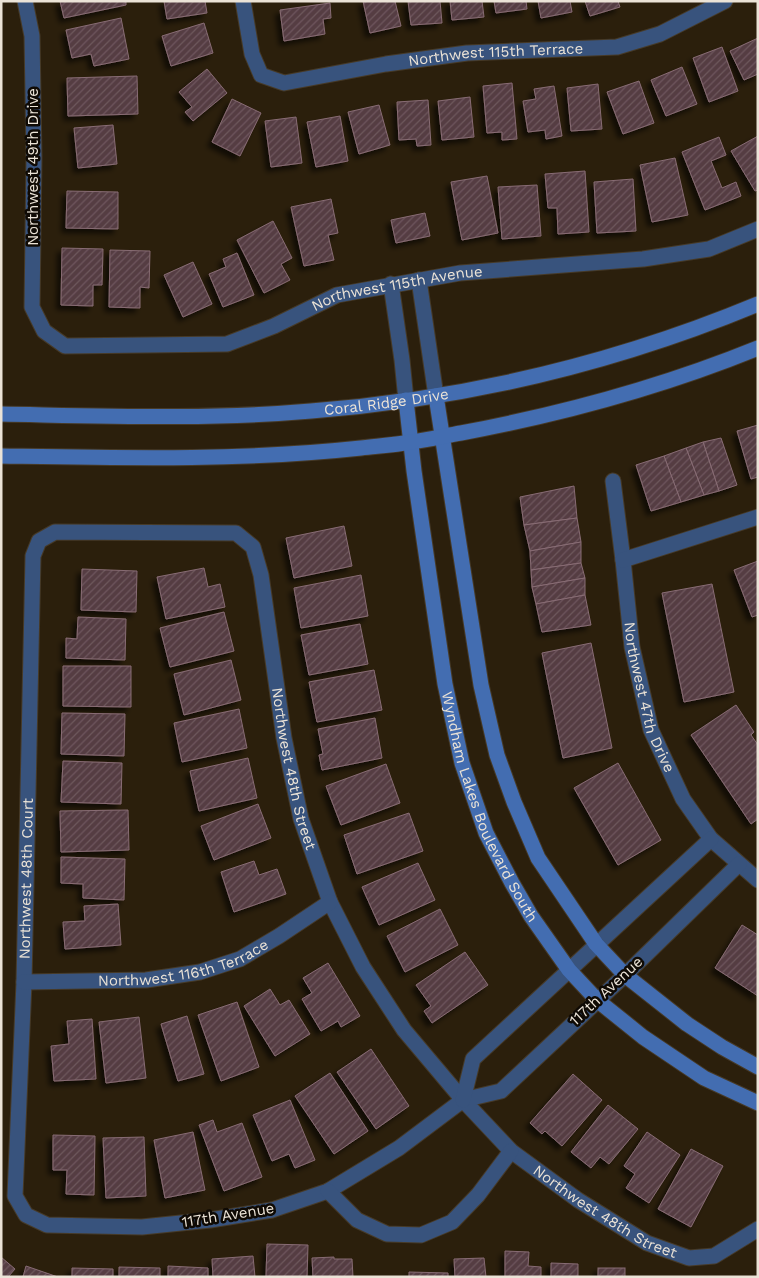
<svg xmlns="http://www.w3.org/2000/svg" width="759" height="1278" viewBox="0 0 759 1278" font-family="'Work Sans',sans-serif">
<style>
.building{fill:url(#building-hatch);stroke:#886c74;filter:url(#shadow)}
.lines{fill:none;stroke-linecap:round;stroke-linejoin:round}
.street-casing{stroke:#463a28;stroke-width:17}
.secondary-casing{stroke:#463a28;stroke-width:17}
.street{stroke:#38537d;stroke-width:15}
.secondary{stroke:#436db1;stroke-width:15}
.labels{text-anchor:middle;dominant-baseline:central;stroke-width:5;stroke-linejoin:round;paint-order:stroke}
.street-label{font-size:15px;fill:#ebe3d7;stroke:#0f0a04}
</style>
<defs>
<pattern id="building-hatch" width="6" height="6" patternUnits="userSpaceOnUse" patternTransform="scale(1.25)"><rect width="6" height="6" fill="#553c43"/><path d="M-1 1l2-2M0 6l6-6M5 7l2-2" fill="none" stroke="#6e585d"/></pattern>
<filter id="shadow"><feDropShadow dx="-4.5" dy="4.5" stdDeviation="2.5" flood-color="#0009"/></filter>
</defs>
<rect width="100%" height="100%" fill="#2b1f0c"/>
<!-- building -->
<g class="building">
<polygon points="60,1 126,1 126,5 64,18"/>
<polygon points="164,1 205,1 207,13 167,19"/>
<polygon points="363,1 395,1 401,26 370,33"/>
<polygon points="408,1 440,1 442,23 411,25"/>
<polygon points="450,1 482,1 484,17 452,20"/>
<polygon points="494,1 526,1 527,9 496,13"/>
<polygon points="538,1 570,1 572,12 541,18"/>
<polygon points="585,1 618,1 620,7 590,16"/>
<polygon points="330,3 331,18 323,19 325,34 284,41 280,10"/>
<polygon points="121,18 129,59 94,66 91,54 72,58 66,30"/>
<polygon points="204,23 213,53 171,66 162,36"/>
<polygon points="758,38 758,74 744,80 730,51"/>
<polygon points="722,47 738,91 709,102 693,58"/>
<polygon points="682,67 697,104 666,116 651,80"/>
<polygon points="207,69 227,93 193,121 185,112 192,107 179,92"/>
<polygon points="137,76 138,114 68,116 67,78"/>
<polygon points="639,81 654,123 623,134 607,92"/>
<polygon points="512,83 517,139 502,140 502,132 487,133 483,86"/>
<polygon points="598,84 602,129 571,131 567,88"/>
<polygon points="554,86 562,136 546,139 545,130 528,132 523,101 536,99 534,89"/>
<polygon points="470,97 474,137 442,140 438,101"/>
<polygon points="232,99 261,113 240,156 212,142"/>
<polygon points="428,100 431,145 417,146 416,139 399,140 397,102"/>
<polygon points="379,105 390,145 359,154 348,112"/>
<polygon points="340,116 348,161 316,167 307,122"/>
<polygon points="296,117 302,163 271,167 265,121"/>
<polygon points="113,125 117,164 78,168 74,128"/>
<polygon points="758,136 758,190 755,191 731,151"/>
<polygon points="719,137 726,155 711,161 722,188 736,182 741,196 705,210 682,152"/>
<polygon points="675,158 688,215 652,222 640,165"/>
<polygon points="585,171 589,232 558,234 557,208 548,208 545,174"/>
<polygon points="487,176 498,233 462,240 451,182"/>
<polygon points="633,179 636,231 597,233 594,182"/>
<polygon points="537,185 541,236 502,239 498,187"/>
<polygon points="67,191 118,192 118,229 66,228"/>
<polygon points="331,199 338,233 328,235 334,260 304,266 291,207"/>
<polygon points="425,213 430,236 396,243 391,220"/>
<polygon points="273,221 292,258 281,264 290,280 264,293 237,240"/>
<polygon points="62,248 103,249 102,285 93,285 93,306 61,305"/>
<polygon points="110,250 150,251 149,288 140,287 140,308 109,307"/>
<polygon points="237,253 254,295 223,307 209,274 226,267 223,259"/>
<polygon points="193,262 212,304 183,317 164,275"/>
<polygon points="758,425 758,477 751,479 737,431"/>
<polygon points="721,438 737,485 719,491 703,442"/>
<polygon points="703,442 719,491 704,495 686,448"/>
<polygon points="686,448 704,495 681,502 664,456"/>
<polygon points="664,456 681,502 651,511 636,465"/>
<polygon points="574,486 577,518 524,525 520,497"/>
<polygon points="577,518 581,542 530,551 524,525"/>
<polygon points="344,526 352,566 294,578 286,538"/>
<polygon points="581,542 581,563 531,570 530,551"/>
<polygon points="758,561 758,615 752,617 734,570"/>
<polygon points="581,563 585,578 532,587 531,570"/>
<polygon points="204,568 208,587 220,584 225,607 166,619 157,577"/>
<polygon points="82,569 137,571 136,612 81,610"/>
<polygon points="361,575 368,616 301,628 294,588"/>
<polygon points="585,578 585,595 536,604 532,587"/>
<polygon points="712,584 734,692 684,702 662,593"/>
<polygon points="585,595 591,625 542,632 536,604"/>
<polygon points="224,612 234,651 170,667 160,628"/>
<polygon points="78,617 126,619 125,660 66,658 66,638 77,639"/>
<polygon points="360,624 368,664 309,675 301,635"/>
<polygon points="591,643 612,748 563,758 542,653"/>
<polygon points="231,660 241,700 184,715 174,674"/>
<polygon points="63,666 131,666 131,707 63,706"/>
<polygon points="374,670 382,710 317,722 309,682"/>
<polygon points="736,705 754,732 751,735 758,745 758,819 751,824 691,735"/>
<polygon points="239,709 247,748 182,762 174,723"/>
<polygon points="62,713 125,714 124,756 61,754"/>
<polygon points="375,718 382,758 322,770 319,755 323,754 318,729"/>
<polygon points="248,758 257,798 199,811 190,771"/>
<polygon points="63,761 122,763 121,804 61,802"/>
<polygon points="618,763 661,840 618,865 574,788"/>
<polygon points="386,764 400,803 341,825 326,786"/>
<polygon points="258,804 271,838 214,860 201,826"/>
<polygon points="128,810 129,850 61,852 60,811"/>
<polygon points="409,813 423,851 357,874 344,835"/>
<polygon points="61,857 125,859 124,900 83,898 83,884 61,883"/>
<polygon points="254,861 259,875 277,869 286,894 234,912 221,872"/>
<polygon points="418,863 435,900 379,925 362,887"/>
<polygon points="118,904 121,945 65,949 63,922 85,921 84,906"/>
<polygon points="440,909 458,945 405,972 387,936"/>
<polygon points="742,925 758,935 758,996 715,968"/>
<polygon points="465,952 488,985 432,1023 424,1011 431,1006 416,985"/>
<polygon points="328,963 360,1016 341,1027 338,1021 321,1031 302,999 312,993 303,978"/>
<polygon points="270,989 280,1005 289,1000 310,1034 275,1056 244,1006"/>
<polygon points="237,1002 259,1067 221,1081 198,1015"/>
<polygon points="187,1016 204,1074 178,1081 161,1024"/>
<polygon points="139,1017 146,1078 106,1083 99,1022"/>
<polygon points="92,1019 96,1079 54,1081 51,1046 69,1044 67,1021"/>
<polygon points="371,1049 409,1106 376,1129 337,1072"/>
<polygon points="330,1073 368,1131 334,1154 295,1096"/>
<polygon points="573,1074 602,1100 562,1146 545,1131 542,1134 530,1123"/>
<polygon points="290,1100 315,1160 295,1168 289,1154 272,1161 253,1115"/>
<polygon points="608,1105 638,1129 609,1164 600,1157 591,1168 571,1152"/>
<polygon points="213,1120 217,1132 242,1123 262,1177 224,1191 199,1125"/>
<polygon points="193,1132 205,1190 165,1198 154,1140"/>
<polygon points="647,1132 680,1155 649,1203 626,1188 635,1174 624,1166"/>
<polygon points="53,1135 95,1136 94,1195 66,1194 67,1170 53,1170"/>
<polygon points="144,1137 146,1196 106,1198 103,1138"/>
<polygon points="691,1149 723,1166 691,1227 658,1209"/>
<polygon points="267,1244 308,1245 307,1277 266,1277"/>
<polygon points="505,1251 529,1252 528,1266 541,1267 541,1277 505,1277"/>
<polygon points="253,1256 255,1277 213,1277 212,1259"/>
<polygon points="1,1257 15,1269 8,1277 1,1277"/>
<polygon points="334,1257 334,1259 352,1259 353,1277 313,1277 312,1258"/>
<polygon points="484,1258 486,1277 455,1277 454,1259"/>
<polygon points="551,1263 578,1264 578,1277 551,1277"/>
<polygon points="26,1266 58,1277 23,1277"/>
<polygon points="168,1266 208,1268 208,1277 168,1277"/>
<polygon points="119,1267 160,1268 160,1277 119,1277"/>
<polygon points="72,1268 113,1269 113,1277 72,1277"/>
<rect x="598" y="1268" width="27" height="9"/>
<polygon points="409,1272 448,1273 448,1277 409,1277"/>
</g>
<g class="lines">
<defs>
<g id="street">
<path id="s1" d="M25,1L32,36L34,158L32,307L44,331L65,346L227,344L274,326L337,295L460,273L643,259L709,249L758,229"/>
<path id="s2" d="M243,1L252,54L261,75L284,83L386,64L467,53L617,47L660,34L725,1"/>
<polyline points="419,280 436,396"/>
<polyline points="391,284 402,360 406,400"/>
<path id="s3" d="M613,481L623,560L632,647L651,730L683,799L711,839L758,880"/>
<polyline points="623,560 758,517"/>
<path id="s4" d="M739,864L625,975L501,1091L463,1100L399,1148L328,1191L272,1210L210,1220L142,1227L47,1225L26,1215L15,1196L24,982L33,556L39,541L55,532L236,533L253,547L261,575L284,738L301,819L330,902L363,967L404,1030L463,1100L511,1151L578,1200L647,1243L689,1258L714,1256L758,1229"/>
<path id="s5" d="M24,982L146,980L200,972L240,959L279,936L330,902"/>
<polyline points="463,1100 473,1059 711,839"/>
<polyline points="328,1191 357,1220 387,1234 421,1235 452,1222 478,1195 511,1151"/>
</g>
<g id="secondary">
<polyline points="436,396 481,685 497,755 514,802 538,858 596,944 625,975 687,1024 722,1047 758,1067"/>
<path id="s6" d="M406,400L414,471L445,684L462,763L486,833L512,883L531,916L569,970L597,1000L643,1037L704,1078L758,1103"/>
<path id="s7" d="M1,414C105,416 208,420 311,411C464,399 616,363 758,304"/>
<path d="M1,456C121,458 241,461 361,448C378,446 394,445 411,442C428,440 444,436 461,433C562,414 662,387 758,348"/>
</g>
</defs>
<!-- street casing -->
<use href="#street" class="street-casing"/>
<!-- secondary casing -->
<use href="#secondary" class="secondary-casing"/>
<!-- street -->
<use href="#street" class="street"/>
<!-- secondary -->
<use href="#secondary" class="secondary"/>
</g>
<g class="labels">
<!-- street labels -->
<g class="street-label">
<text stroke="none"><textPath href="#s2" startOffset="315">Northwest 115th Terrace</textPath></text>
<text transform="translate(33 167) rotate(-90)">Northwest 49th Drive</text>
<text stroke="none"><textPath href="#s1" startOffset="702">Northwest 115th Avenue</textPath></text>
<text stroke="none"><textPath href="#s7" startOffset="386">Coral Ridge Drive</textPath></text>
<text stroke="none"><textPath href="#s3" startOffset="220">Northwest 47th Drive</textPath></text>
<text stroke="none"><textPath href="#s4" startOffset="1965">Northwest 48th Street</textPath></text>
<text stroke="none"><textPath href="#s6" startOffset="418">Wyndham Lakes Boulevard South</textPath></text>
<text stroke="none"><textPath href="#s4" startOffset="1179">Northwest 48th Court</textPath></text>
<text stroke="none"><textPath href="#s5" startOffset="162">Northwest 116th Terrace</textPath></text>
<text transform="translate(606 991) rotate(-43)">117th Avenue</text>
<text stroke="none"><textPath href="#s4" startOffset="2526">Northwest 48th Street</textPath></text>
<text transform="translate(228 1215) rotate(-9)">117th Avenue</text>
</g>
</g>
<!-- border -->
<rect width="759" height="1278" fill="none" stroke="#ebe3d7" stroke-width="5"/>
</svg>
